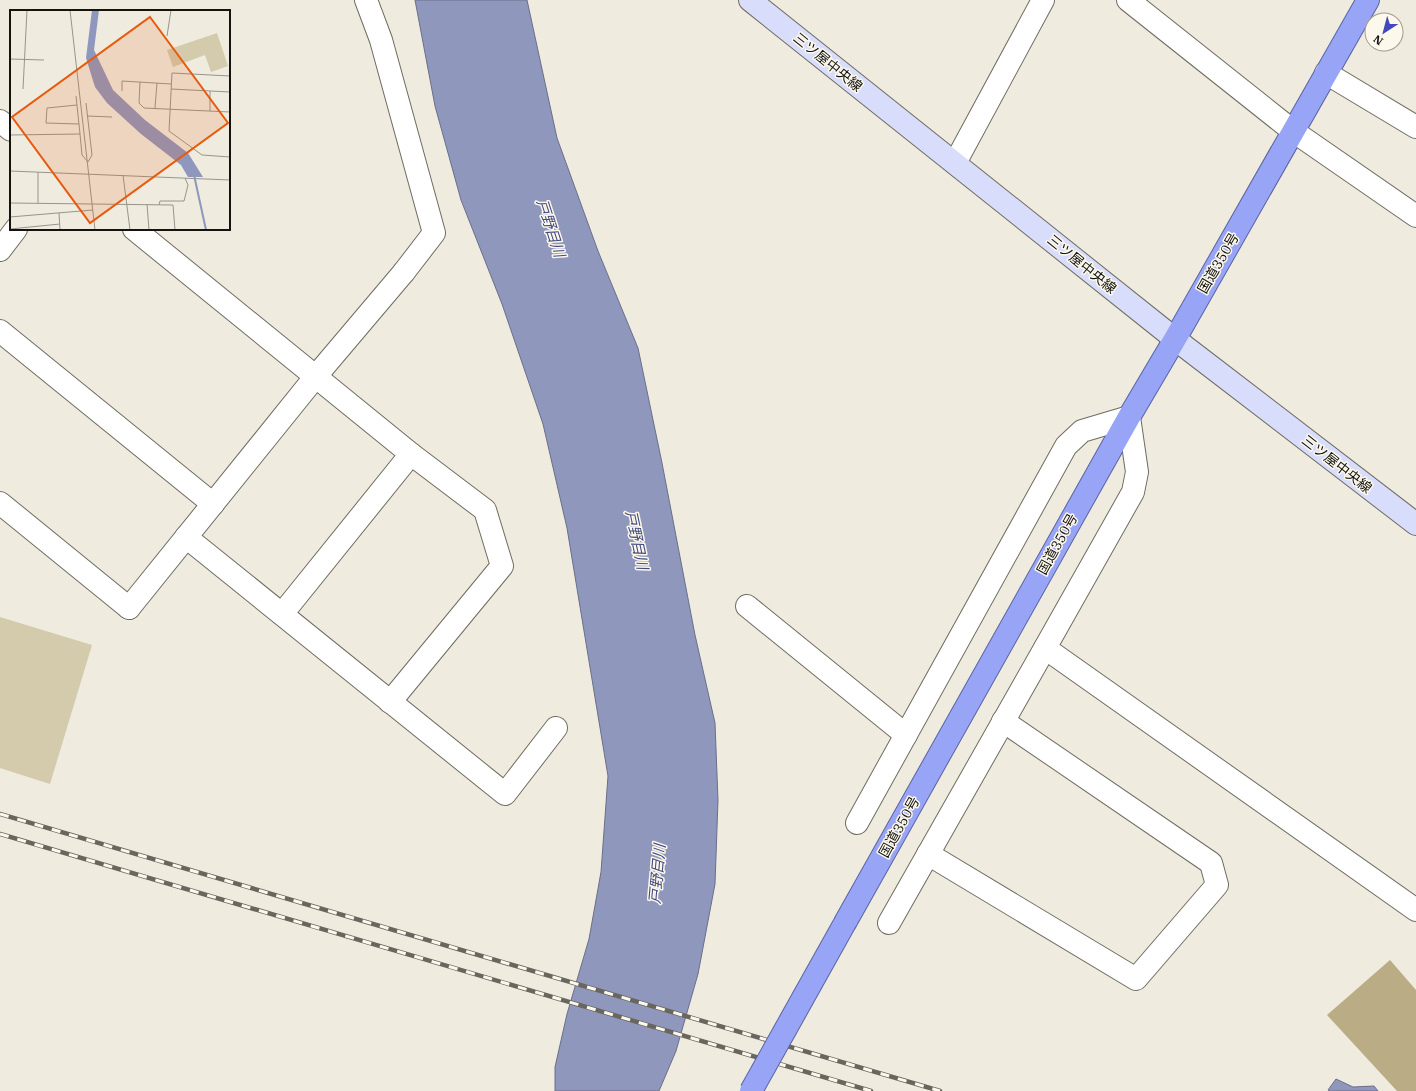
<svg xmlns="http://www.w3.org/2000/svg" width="1416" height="1091" viewBox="0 0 1416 1091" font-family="'IBM Plex Serif','Noto Sans JP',serif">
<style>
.green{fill:#d4caac}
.water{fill:#8f97bd;stroke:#6a6f89}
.building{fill:#baad85}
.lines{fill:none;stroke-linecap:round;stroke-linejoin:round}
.minor-casing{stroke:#6f6c62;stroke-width:24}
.tertiary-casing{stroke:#6f6c62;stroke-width:24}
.secondary-casing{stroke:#6f6c62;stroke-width:24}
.trunk-casing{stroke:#5963a3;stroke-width:24}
.minor{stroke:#fff;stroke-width:22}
.tertiary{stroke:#fff;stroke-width:22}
.secondary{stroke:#d8ddfb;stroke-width:22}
.trunk{stroke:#98a4f6;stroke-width:22}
.rail-casing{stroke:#68665e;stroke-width:4.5}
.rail{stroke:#fcf8ec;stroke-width:3;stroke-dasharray:9;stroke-linecap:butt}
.trunk-bridge-casing{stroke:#5963a3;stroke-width:24;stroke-linecap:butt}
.trunk-bridge{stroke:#98a4f6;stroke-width:22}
.labels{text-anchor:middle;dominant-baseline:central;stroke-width:3;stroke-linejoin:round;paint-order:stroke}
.street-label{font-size:14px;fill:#14130f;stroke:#fcf8ec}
.water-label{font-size:15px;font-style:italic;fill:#444c80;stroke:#fcf8ec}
.inset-river{fill:none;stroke:#8f97bd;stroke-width:2}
.inset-road{fill:none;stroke:#97958c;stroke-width:1}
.view{fill:#e8590c;fill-opacity:0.15;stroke:#e8590c;stroke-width:2}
.inset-edge{fill:none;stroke:#14130f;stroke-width:2}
</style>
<rect width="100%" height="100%" fill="#efebdf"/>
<!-- green -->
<polygon class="green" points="0,617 92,645 50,784 0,768"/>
<!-- water -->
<g class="water">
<polygon points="415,0 527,0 557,138 598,251 638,348 662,463 695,635 715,723 718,800 715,884 698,974 676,1051 659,1091 555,1091 555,1067 567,1014 589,939 601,872 608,776 567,528 543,424 502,304 461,200 435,106"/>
<polygon points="1336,1079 1353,1087 1374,1086 1378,1091 1330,1091 1328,1090"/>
</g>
<!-- building -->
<polygon class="building" points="1390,960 1416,990 1416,1091 1397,1091 1327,1015"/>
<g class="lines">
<defs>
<g id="minor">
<polyline points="366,0 381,40 434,233 404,272"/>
<polyline points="1128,0 1293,131 1416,216"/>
<polyline points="1326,73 1416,127"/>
<polyline points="0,121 11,130"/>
<polyline points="955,163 1043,0"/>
<polyline points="134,229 411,454 485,510 502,566 390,702"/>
<polyline points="0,250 16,229"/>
<polyline points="0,331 213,504"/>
<polyline points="0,503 129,608"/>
<polyline points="186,537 505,794 556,728"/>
<polyline points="747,606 906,735"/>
<polyline points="282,614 411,454"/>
<polyline points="857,823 1066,446 1082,431 1129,417 1137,472 1133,492 1045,648 1416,910"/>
<polyline points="928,854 1136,979 1217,885 1211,863 1003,721"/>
<polyline points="889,923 1045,648"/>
</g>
<polyline id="tertiary" points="129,608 316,376 404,272"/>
<polyline id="secondary" points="750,0 1175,339 1416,524"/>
<polyline id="trunk" points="846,921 1129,417 1175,339 1368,0"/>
</defs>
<!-- minor casing -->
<use href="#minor" class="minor-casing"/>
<!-- tertiary casing -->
<use href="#tertiary" class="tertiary-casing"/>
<!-- secondary casing -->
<use href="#secondary" class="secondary-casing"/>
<!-- trunk casing -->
<use href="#trunk" class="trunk-casing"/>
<!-- minor -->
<use href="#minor" class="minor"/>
<!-- tertiary -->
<use href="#tertiary" class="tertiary"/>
<!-- secondary -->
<use href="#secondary" class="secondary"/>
<!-- trunk -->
<use href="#trunk" class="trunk"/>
<defs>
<g id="rail">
<polyline points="0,814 940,1091"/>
<polyline points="0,834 871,1091"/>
</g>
</defs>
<!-- rail casing -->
<use href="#rail" class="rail-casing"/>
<!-- rail -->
<use href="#rail" class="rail"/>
<defs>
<polyline id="trunk-bridge" points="751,1091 846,921"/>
</defs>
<!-- trunk-bridge casing -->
<use href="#trunk-bridge" class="trunk-bridge-casing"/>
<!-- trunk-bridge -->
<use href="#trunk-bridge" class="trunk-bridge"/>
</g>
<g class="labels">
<!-- street labels -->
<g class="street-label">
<text transform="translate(828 62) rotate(39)">三ツ屋中央線</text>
<text transform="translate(1218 263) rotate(-60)">国道350号</text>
<text transform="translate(1082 264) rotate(39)">三ツ屋中央線</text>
<text transform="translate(1337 464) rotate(38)">三ツ屋中央線</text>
<text transform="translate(1057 544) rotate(-61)">国道350号</text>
<text transform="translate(899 827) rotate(-61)">国道350号</text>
</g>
<!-- water labels -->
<g class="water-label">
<text transform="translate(551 228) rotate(72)">戸野目川</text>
<text transform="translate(637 540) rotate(78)">戸野目川</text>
<text transform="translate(657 874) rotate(-85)">戸野目川</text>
</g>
</g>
<!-- overview -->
<g transform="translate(10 10)">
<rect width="220" height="220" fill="#efebdf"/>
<path d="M207,23L218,56L201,62L195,45L163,57L157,40Z" fill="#d4caac"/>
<path d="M82,0H89L84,40L103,80L135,110L178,143L193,167H178L171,155L131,124L97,93L85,77L76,48Z" fill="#8f97bd"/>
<path class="inset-river" d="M184,165L196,220"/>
<path class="inset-road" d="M60,0L85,220M157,26L161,0M0,49L34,50M220,66L162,63L159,121L192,145L220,147M130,72L129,93L134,98L220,102M13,79L17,0M161,79L220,82M112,81V71L161,74M66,86L70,124M67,95L37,98L36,113L69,114M145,98L147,73M200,101V81M77,106L102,107M0,125L70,124L72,145L78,152L82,145L76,93M0,161L220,170M113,165L120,220M0,193L163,195L165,220M28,193V162M137,194L139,220M149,195L150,191H174L178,175L175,168M49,203L50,220M0,207L83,200M0,219L50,214"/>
<path class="view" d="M140,7L218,113L80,213L2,107Z"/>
<rect width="220" height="220" class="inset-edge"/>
</g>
<!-- north arrow -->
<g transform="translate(1384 32) rotate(216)"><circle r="19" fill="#fcf8ec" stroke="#9f9c94"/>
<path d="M0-3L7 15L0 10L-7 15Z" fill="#4348bd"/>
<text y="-6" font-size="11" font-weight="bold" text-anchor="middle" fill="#14130f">N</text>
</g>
</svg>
